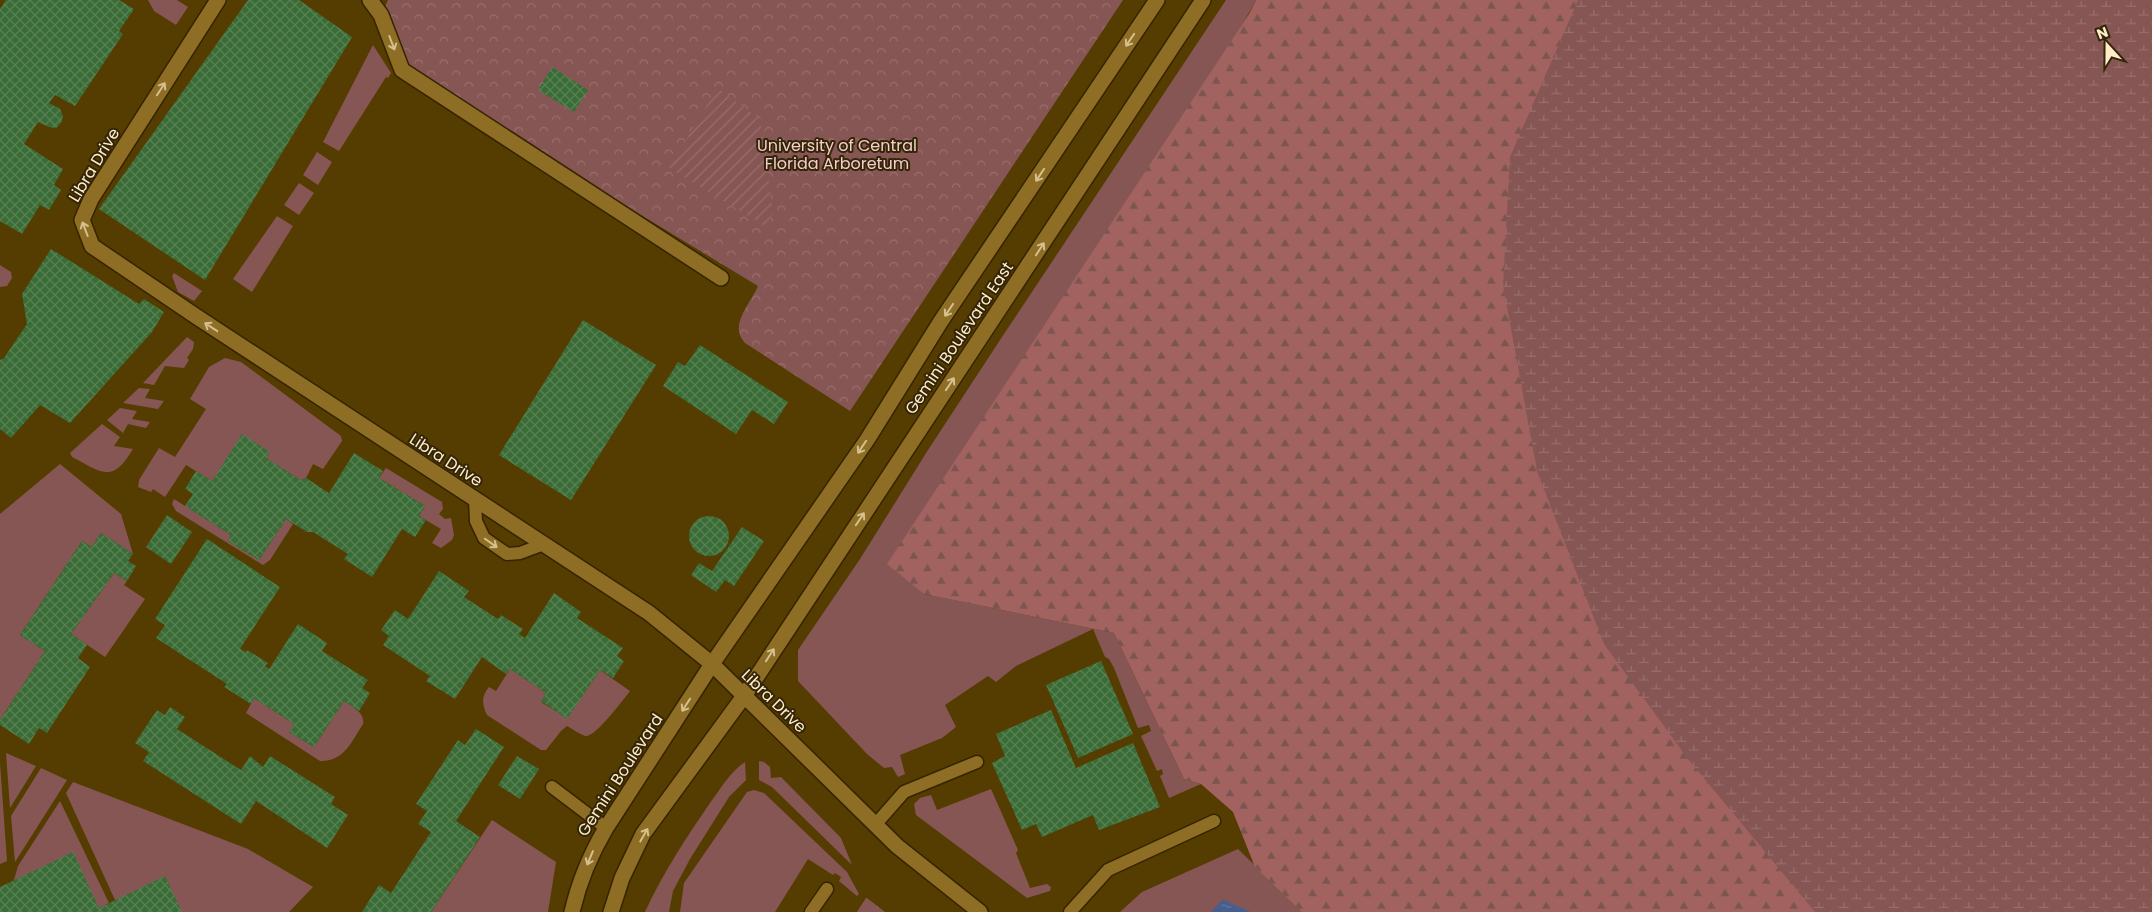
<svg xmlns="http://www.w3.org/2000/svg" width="2152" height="912" viewBox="0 0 2152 912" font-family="Poppins,sans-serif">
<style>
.grass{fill:#865654}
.forest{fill:url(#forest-firs)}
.wetland{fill:url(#wetland-marsh)}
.park{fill:url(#park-crowns)}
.garden{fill:url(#garden-furrows)}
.water{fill:url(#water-ripples)}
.building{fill:url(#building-cross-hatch)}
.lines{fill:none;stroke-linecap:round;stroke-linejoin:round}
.lane-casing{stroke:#362400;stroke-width:15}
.street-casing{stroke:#362400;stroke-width:18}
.lane{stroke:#8e6d24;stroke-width:12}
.street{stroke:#8e6d24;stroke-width:15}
.oneway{stroke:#d7c090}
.labels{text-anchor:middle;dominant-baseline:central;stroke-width:4;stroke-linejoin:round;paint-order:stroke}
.park-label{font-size:16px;fill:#f6cecb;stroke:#332507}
.street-label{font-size:16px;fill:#ffecca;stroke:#332507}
</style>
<defs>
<pattern id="forest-firs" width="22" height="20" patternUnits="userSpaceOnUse" patternTransform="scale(1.25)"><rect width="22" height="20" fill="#a2625f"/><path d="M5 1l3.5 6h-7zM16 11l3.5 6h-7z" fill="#7b5650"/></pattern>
<pattern id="wetland-marsh" width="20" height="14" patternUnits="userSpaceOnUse" patternTransform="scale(1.25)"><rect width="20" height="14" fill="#865654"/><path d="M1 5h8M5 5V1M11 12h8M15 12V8" fill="none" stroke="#986e6b"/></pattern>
<pattern id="park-crowns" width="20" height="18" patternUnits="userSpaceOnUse" patternTransform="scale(1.25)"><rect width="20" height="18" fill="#865654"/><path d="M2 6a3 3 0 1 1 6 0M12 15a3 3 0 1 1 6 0" fill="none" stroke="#986e6b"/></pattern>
<pattern id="garden-furrows" width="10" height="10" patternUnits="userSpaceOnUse" patternTransform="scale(1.25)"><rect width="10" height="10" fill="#865654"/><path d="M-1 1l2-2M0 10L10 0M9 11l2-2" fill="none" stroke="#986e6b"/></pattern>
<pattern id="water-ripples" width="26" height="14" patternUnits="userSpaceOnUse" patternTransform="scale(1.25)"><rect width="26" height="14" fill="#465e8e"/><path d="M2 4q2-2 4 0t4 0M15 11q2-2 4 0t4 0" fill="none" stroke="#62759d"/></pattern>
<pattern id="building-cross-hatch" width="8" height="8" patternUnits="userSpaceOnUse" patternTransform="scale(1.25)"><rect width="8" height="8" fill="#3a6c37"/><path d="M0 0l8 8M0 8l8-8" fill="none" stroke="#588153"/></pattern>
</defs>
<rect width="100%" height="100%" fill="#553c00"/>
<!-- grass -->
<g class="grass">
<polygon points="148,0 177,0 188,7 176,25 154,11"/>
<polygon points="1226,0 1256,0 924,594 1094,629 1114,633 1184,779 1201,784 1169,798 1160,776 1163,774 1162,769 1157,771 1141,736 1151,731 1149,725 1138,728 1114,668 1109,659 1105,657 1093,629 1016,666 996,682 988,676 945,705 956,727 942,738 900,755 905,774 898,777 892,767 884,768 867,754 798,681 798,650 860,559 928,450 1002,337"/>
<polygon points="373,45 391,73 388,78 386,77 339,151 323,142"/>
<polygon points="317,152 332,162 318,185 303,175"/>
<polygon points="299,183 314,193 299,215 284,205"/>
<polygon points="277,216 293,226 252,292 233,279"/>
<polygon points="0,265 11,272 12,278 7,286 0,287"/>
<polygon points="174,273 202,291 194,301 178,292 172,276"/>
<polygon points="187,337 194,342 193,349 187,358 189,360 184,368 165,366 154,385 143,383"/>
<polygon points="225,358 241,362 341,436 342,441 323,469 313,464 306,478 300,480 266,458 212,481 186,465 165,497 153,489 151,492 138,487 139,480 159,448 175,457 206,409 190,399 209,367"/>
<polygon points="139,388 150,389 145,398 164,401 158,409 123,403"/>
<polygon points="120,408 137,411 132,419 150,422 146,428 128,424 123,433 107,420"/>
<path d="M102,424L120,437L114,446L133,449C112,484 103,473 72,457L70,453Z"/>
<polygon points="60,464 121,514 133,554 101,533 92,547 82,541 20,635 45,651 0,720 0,514"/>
<polygon points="386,468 442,502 443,509 439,514 445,519 451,518 454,535 452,540 441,548 432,543 441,529 419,516 425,506 379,478"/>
<polygon points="174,499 231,535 228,541 259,560 286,519 293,524 270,560 263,565 176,511 172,504"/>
<polygon points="114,573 127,581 124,585 145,599 105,657 71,634"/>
<path d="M510,669L546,693L541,702L567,718L600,670L630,691C623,700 595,738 585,736C579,734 573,729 567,726L561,731L546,750H541L487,715C482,705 481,696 489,687L496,691Z"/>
<path d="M254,698L294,724L289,732L314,747L344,701C352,707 365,712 363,724C352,741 344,762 320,761L246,713Z"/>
<polygon points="6,753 36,766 10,808"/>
<polygon points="759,761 764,762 770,767 771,778 781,777 841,838 852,865 772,787 759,780"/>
<path d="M745,762L746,780L729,797L690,859L673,891L669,912H645C663,873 686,838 710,803C721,788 730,772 745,762Z"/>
<polygon points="0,763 7,861 0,864"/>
<polygon points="41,768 67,780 15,862 11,816"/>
<polygon points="73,782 248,849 313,887 289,912 182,912 115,900 66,793"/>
<polygon points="991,789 1018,850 1016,853 1030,888 1047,884 1051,887 1050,891 1027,898 916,815 914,804 920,798 931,795 937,810"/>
<polygon points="754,790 764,793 847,872 859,894 857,896 839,881 841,877 835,873 833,875 808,859 775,912 680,912 684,883 747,792"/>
<polygon points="60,801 109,903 99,908 14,880 18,866"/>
<polygon points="492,820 556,862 548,912 431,912"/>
<polygon points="1238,849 1303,912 1120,912 1142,892"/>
</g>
<!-- forest -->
<polygon class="forest" points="1256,0 2152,0 2152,912 1302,912 1255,867 1233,812 1201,784 1184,779 1114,633 924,594 887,564 1249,14"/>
<!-- wetland -->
<polygon class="wetland" points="1578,0 2152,0 2152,912 1815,912 1688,759 1604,644 1537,471 1503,285 1510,157"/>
<!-- park -->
<g class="park">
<path d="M388,0H1123L850,411L745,343C728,325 750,305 758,286L402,70L381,15Z"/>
<polygon points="866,898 867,898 885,912 857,912"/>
</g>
<!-- garden -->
<polygon class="garden" points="717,88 760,119 773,213 765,226 669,168"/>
<!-- water -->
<polygon class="water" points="1223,899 1223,900 1251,912 1211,912"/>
<!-- building -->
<g class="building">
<polygon points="6,0 119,0 134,9 119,31 123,34 75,106 55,95 49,103 60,109 63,116 61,123 56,128 49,127 38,122 24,144 63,169 54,185 61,190 49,210 40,205 22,234 0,221 0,9"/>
<polygon points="248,0 299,0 352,37 205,280 99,209"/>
<polygon points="552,67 588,90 574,112 538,90"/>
<polygon points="51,249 139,304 144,299 164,312 152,332 70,423 40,405 11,438 0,429 0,360 4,358 27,324 22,294"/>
<polygon points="583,320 656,365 571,500 499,455"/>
<polygon points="700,345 788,402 774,424 752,410 736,434 663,386 678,362 685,366"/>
<polygon points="242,434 270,452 266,458 300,480 306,478 329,493 354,453 383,471 379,478 425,506 419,516 426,520 415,537 402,529 372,577 344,559 348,554 313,532 307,532 286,519 259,560 228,541 231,535 185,506 193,494 185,489 196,471 212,481"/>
<polygon points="167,515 192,532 171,564 146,547"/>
<circle cx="709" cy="536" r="20"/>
<polygon points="742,527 764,541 734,586 725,580 716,592 691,575 699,563 712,571"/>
<polygon points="101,533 133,554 128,561 136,566 127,581 114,573 71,634 87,645 78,658 90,667 47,733 39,728 29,744 0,725 0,720 45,651 20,635 82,541 92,547"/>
<polygon points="207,539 280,587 240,649 246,652 247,650 268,663 265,666 269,669 298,624 327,643 322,651 368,680 362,688 370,693 359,711 344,701 314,747 289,732 294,724 254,698 251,704 224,687 227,684 156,638 165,625 155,619"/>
<polygon points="439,571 469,591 464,597 498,619 501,615 523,629 519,634 525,638 554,593 581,612 577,618 623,648 617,656 624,661 613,678 600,670 567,719 541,701 546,693 510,669 506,674 482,657 455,699 426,681 430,676 383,645 389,636 381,630 395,610 408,619"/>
<polygon points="1101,661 1133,734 1078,758 1046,685"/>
<polygon points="170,707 185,717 177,729 241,770 250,756 263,767 270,756 335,797 331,804 348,815 327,848 256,801 241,824 143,761 149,752 135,743 157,710 165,715"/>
<polygon points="1051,710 1076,768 1133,743 1160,807 1099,830 1093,815 1042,837 1036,824 1022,830 992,763 1005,756 996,734"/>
<polygon points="476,729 504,747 456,821 480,837 431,912 362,912 379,885 391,893 431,832 418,824 427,811 416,804 458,740 465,745"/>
<polygon points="517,756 539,769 520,799 498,785"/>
<polygon points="73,852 99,908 165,876 182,912 0,912 0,887"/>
</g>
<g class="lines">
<defs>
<g id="lane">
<polyline points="475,499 476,521 484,538 507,554 520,553 544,544"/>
<polyline points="552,787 606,828"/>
<polyline points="875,825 904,792 977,762"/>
<polyline points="811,912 827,889"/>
<polyline points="1070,912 1108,870 1214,821"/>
</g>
<g id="street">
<polyline points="218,0 91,199 82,220 92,246 197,317 649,613 712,664 897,846 980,912"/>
<polyline points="370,0 381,15 402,70 721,278"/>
<path d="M572,912C579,882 590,855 606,828L712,664L867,440L941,321L1157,0"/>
<polyline points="611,912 622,878 643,834 744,696 1203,0"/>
</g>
</defs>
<!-- lane casing -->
<use href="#lane" class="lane-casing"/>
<!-- street casing -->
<use href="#street" class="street-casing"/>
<!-- lane -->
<use href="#lane" class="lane"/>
<!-- street -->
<use href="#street" class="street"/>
</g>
<!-- one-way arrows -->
<defs><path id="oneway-shaft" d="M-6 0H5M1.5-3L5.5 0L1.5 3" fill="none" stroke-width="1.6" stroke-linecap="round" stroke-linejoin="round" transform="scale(1.25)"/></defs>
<g class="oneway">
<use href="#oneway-shaft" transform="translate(1130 40) rotate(124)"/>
<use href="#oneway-shaft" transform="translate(392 43) rotate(69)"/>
<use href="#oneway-shaft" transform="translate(161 89) rotate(-57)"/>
<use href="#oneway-shaft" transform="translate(1040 175) rotate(124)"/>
<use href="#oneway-shaft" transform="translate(85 229) rotate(-111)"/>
<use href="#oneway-shaft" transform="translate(1040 249) rotate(-57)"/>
<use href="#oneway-shaft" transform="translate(949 310) rotate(124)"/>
<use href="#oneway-shaft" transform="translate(211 327) rotate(-147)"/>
<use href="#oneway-shaft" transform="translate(950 384) rotate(-56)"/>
<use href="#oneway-shaft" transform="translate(862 447) rotate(124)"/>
<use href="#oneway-shaft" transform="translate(860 519) rotate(-56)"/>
<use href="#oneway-shaft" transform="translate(491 543) rotate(35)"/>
<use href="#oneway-shaft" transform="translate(770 655) rotate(-57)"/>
<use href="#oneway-shaft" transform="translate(686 705) rotate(123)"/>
<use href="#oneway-shaft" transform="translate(644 835) rotate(-60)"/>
<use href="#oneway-shaft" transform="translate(590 858) rotate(113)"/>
</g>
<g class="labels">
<!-- park labels -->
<g class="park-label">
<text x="837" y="145">University of Central<tspan x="837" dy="18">Florida Arboretum</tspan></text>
</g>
<!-- street labels -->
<g class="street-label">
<text transform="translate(94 165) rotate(-59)">Libra Drive</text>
<text transform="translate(959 338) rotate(-56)">Gemini Boulevard East</text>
<text transform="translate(446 460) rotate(33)">Libra Drive</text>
<text transform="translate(774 701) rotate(44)">Libra Drive</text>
<text transform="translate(620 775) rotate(-57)">Gemini Boulevard</text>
</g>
</g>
<!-- north arrow -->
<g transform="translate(2107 45) rotate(339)" stroke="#332507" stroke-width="4" paint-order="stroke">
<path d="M0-4L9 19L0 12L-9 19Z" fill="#ffecca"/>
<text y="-8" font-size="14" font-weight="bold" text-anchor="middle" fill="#ffecca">N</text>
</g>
</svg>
